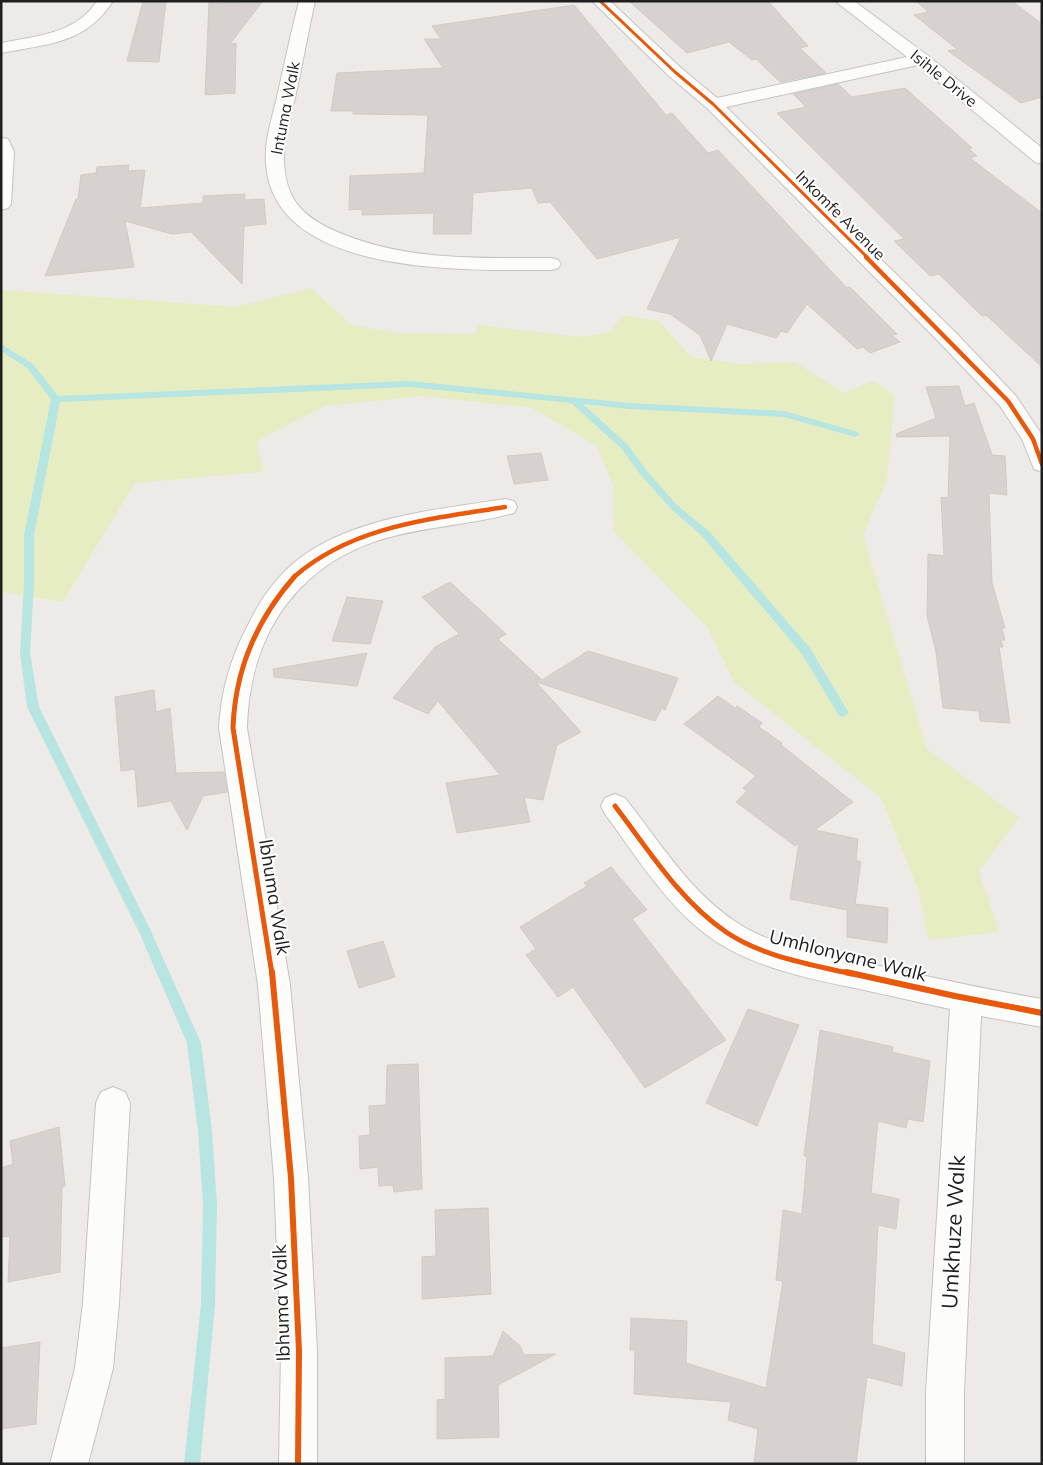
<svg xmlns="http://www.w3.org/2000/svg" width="1043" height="1465" viewBox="0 0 1043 1465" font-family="Mulish,sans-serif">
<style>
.grass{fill:#e6edc3}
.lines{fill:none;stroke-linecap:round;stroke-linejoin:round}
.stream{fill:#b7e5e1;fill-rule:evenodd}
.building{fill:#d7d2cf;stroke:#d1cbc8}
.street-casing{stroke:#c5c3c2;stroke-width:2}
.street{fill:#fcfcfb;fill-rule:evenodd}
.cycleway-far3-casing{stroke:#fff;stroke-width:5}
.cycleway-far2-casing{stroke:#fff;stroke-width:7}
.cycleway-far1-casing{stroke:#fff;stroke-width:8}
.cycleway-casing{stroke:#fff;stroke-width:9}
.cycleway-far3{stroke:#e8590c;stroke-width:3}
.cycleway-far2{stroke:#e8590c;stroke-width:4.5}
.cycleway-far1{stroke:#e8590c;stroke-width:5}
.cycleway{stroke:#e8590c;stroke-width:6}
.labels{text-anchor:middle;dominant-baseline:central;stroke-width:4;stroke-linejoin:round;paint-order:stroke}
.far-street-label{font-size:16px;fill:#1f1f1f;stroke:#fff}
.street-label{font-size:19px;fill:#1f1f1f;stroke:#fff}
.near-street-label{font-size:22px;fill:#1f1f1f;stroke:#fff}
</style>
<rect width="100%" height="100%" fill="#eeeae7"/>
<!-- grass -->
<polygon class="grass" points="311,288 351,325 398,333 474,334 479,325 581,337 610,332 622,315 659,321 691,357 740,364 795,362 843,393 873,381 895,395 887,480 863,535 927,749 1019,818 979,871 999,932 929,940 918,890 881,798 734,682 708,628 614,532 613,486 597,446 532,408 423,396 325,406 257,441 263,472 135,483 63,602 1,592 1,290 236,307"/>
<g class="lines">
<!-- stream -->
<polygon class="stream" points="1,344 33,364 58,396 409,381 629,403 784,411 858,432 860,434 855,437 784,417 629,409 583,404 628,445 646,470 678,506 709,531 810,648 849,713 843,717 839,716 802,654 701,535 672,510 640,474 622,449 571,403 409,387 60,402 34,535 34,583 30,653 39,707 149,927 201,1043 212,1131 217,1204 215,1305 200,1464 184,1464 201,1305 203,1204 198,1131 187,1043 139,932 27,707 20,653 24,583 24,535 51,399 27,368 1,351"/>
</g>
<!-- building -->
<g class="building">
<polygon points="143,1 166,1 159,62 127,61"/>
<polygon points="629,1 768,1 808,46 800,48 826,73 780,82 756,59 752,60 729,42 687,53"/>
<polygon points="916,1 1012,1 1042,24 1042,97 1021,103 948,51 957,49 914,15 928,12"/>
<polygon points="262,2 230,44 236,43 235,93 205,95 209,3"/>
<polygon points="574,5 666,115 672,113 708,153 718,150 847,288 850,287 897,334 892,335 900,342 870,353 863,347 857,349 807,304 787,333 781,331 776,338 727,324 711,361 700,335 670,314 647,309 681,237 597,259 550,202 538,203 532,188 473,193 471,234 433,234 434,213 362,215 362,209 349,210 350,176 424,173 428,115 353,114 353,111 331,111 337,73 443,68 424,39 441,39 432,26"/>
<polygon points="838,84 852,97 905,88 972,148 969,149 977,156 970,158 1042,213 1042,367 986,315 982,316 939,274 930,276 894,241 904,239 777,113 806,107 793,94"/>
<polygon points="129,165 128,171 145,170 140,208 203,203 203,196 245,194 245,200 264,199 266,224 244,226 242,284 191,232 172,234 125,221 134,267 45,276 76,199 78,199 81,175 96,173 97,167"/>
<polygon points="959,386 965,406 974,403 992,455 1005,456 1007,495 989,493 992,583 1005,628 1002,629 1005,640 1001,640 1003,647 999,647 1010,723 980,721 979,711 943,708 936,652 927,616 928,554 944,556 941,497 948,498 950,436 897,437 896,434 936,418 926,387"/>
<polygon points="541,453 548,480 514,484 507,456"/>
<polygon points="450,582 506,634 498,639 542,680 588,651 678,678 665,710 662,708 655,721 536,682 581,732 557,745 543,800 524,797 530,822 457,833 446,783 500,775 438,701 428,714 393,698 435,647 459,634 422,597"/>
<polygon points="347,597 383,601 370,644 332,641"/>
<polygon points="367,653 357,686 274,677 273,669"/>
<polygon points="154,690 156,712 170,708 176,773 224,772 227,792 203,796 187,830 171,801 138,807 135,769 121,771 115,697"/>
<polygon points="718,696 735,708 737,706 762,723 759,727 782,743 781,745 853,802 815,830 858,839 856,860 861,862 855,904 888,908 887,943 847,937 847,910 790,899 799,843 795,846 736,802 747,791 743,788 756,776 684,724"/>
<polygon points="611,867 647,910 632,919 726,1040 645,1088 573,987 558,997 526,955 536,949 520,927 587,886 584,883"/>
<polygon points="383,941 395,977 359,988 347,951"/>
<polygon points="748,1009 799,1025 757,1126 706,1103"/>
<polygon points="820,1030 893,1047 892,1052 930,1061 923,1122 908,1119 906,1128 878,1121 871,1193 899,1199 896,1229 878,1225 872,1344 905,1353 902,1386 867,1377 856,1464 754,1464 758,1429 728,1420 731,1402 634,1394 635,1350 630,1350 631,1318 687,1321 686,1363 766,1388 783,1281 776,1280 783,1210 802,1214 807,1157 804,1156"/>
<polygon points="418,1064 422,1189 394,1192 393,1185 379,1186 378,1167 360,1169 359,1136 370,1135 369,1106 386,1105 387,1065"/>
<polygon points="59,1127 65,1186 62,1187 60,1272 8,1282 10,1236 1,1237 1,1168 13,1164 10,1141"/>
<polygon points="488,1208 491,1294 422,1299 422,1257 436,1256 435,1210"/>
<polygon points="503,1331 520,1346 524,1355 556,1354 498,1385 499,1437 437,1439 437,1400 445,1399 445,1358 493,1356"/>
<polygon points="40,1342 36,1424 1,1429 1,1348"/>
</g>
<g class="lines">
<defs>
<g id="street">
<path d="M97,1H113C86,44 47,44 1,53V43C36,36 76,34 97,1Z"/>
<path d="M299,1H315C308,33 302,66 295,98C290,117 284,137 284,158C284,172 287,189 295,201C306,218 327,228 345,235C411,261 481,258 551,258L558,260L561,264L558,268L551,270C470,270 274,278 266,164C264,141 272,119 277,97C284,65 291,33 299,1Z"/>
<polygon points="592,1 610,1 681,68 717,98 907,57 835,1 854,1 927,55 1042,148 1042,164 1035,162 918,65 726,107 956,333 1016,396 1042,435 1042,472 1034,469 1022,439 1000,406 940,343 707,108 669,76"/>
<polygon points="1,138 8,139 14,152 11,204 8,208 1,210"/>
<path d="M505,499L514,501L517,507L514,513C475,524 433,526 394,536C300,559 249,633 247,728L290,985L308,1178L317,1351V1464H279L281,1351L274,1178L258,985L219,728C221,692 230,659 247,627C257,606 269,587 285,571C338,518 435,510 505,499Z"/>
<path d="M615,794L625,798C659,841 690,892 736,922C775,948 822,953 866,963C925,976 983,989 1042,999V1027L981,1016L964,1392V1464H926V1392L950,1009C921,1003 893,996 864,990C807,978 745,967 699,929C661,897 634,853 605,814L601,806L605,798Z"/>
<polygon points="113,1087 125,1092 130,1103 119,1303 113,1368 88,1464 50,1464 75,1368 83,1303 96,1103 101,1092"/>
</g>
</defs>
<!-- street casing -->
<use href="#street" class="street-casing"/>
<!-- street -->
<use href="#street" class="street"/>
<defs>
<polyline id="cycleway-far3" points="600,1 675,72 713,104 868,258"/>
<g id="cycleway-far2">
<polyline points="866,257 1008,401 1033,439 1042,464"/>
<path d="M294,577C352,526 431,519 505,507"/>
</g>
<g id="cycleway-far1">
<path d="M615,806C648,849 680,901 726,932C763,957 809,964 852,974"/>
<path d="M272,974L233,728C235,670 257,619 295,576"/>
</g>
<g id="cycleway">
<polyline points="272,972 291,1178 299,1351 298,1464"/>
<polyline points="846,972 955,996 1042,1013"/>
</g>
</defs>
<!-- cycleway-far3 casing -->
<use href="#cycleway-far3" class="cycleway-far3-casing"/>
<!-- cycleway-far2 casing -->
<use href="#cycleway-far2" class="cycleway-far2-casing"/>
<!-- cycleway-far1 casing -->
<use href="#cycleway-far1" class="cycleway-far1-casing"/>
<!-- cycleway casing -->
<use href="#cycleway" class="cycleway-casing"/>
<!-- cycleway-far3 -->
<use href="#cycleway-far3" class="cycleway-far3"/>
<!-- cycleway-far2 -->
<use href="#cycleway-far2" class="cycleway-far2"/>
<!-- cycleway-far1 -->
<use href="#cycleway-far1" class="cycleway-far1"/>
<!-- cycleway -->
<use href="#cycleway" class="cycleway"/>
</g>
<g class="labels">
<!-- far-street labels -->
<g class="far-street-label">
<text transform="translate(944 78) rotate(39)">Isihle Drive</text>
<text transform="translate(285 108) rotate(-79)">Intuma Walk</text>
<text transform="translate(841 215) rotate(45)">Inkomfe Avenue</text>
</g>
<!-- street labels -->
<g class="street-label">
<text transform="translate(275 897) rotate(81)">Ibhuma Walk</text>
<text transform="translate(848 955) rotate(14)">Umhlonyane Walk</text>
<text transform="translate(281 1303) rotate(-92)">Ibhuma Walk</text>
</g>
<!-- near-street labels -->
<g class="near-street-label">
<text transform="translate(953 1232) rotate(-87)">Umkhuze Walk</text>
</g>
</g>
<!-- border -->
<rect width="1043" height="1465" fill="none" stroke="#1f1f1f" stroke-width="5"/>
</svg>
